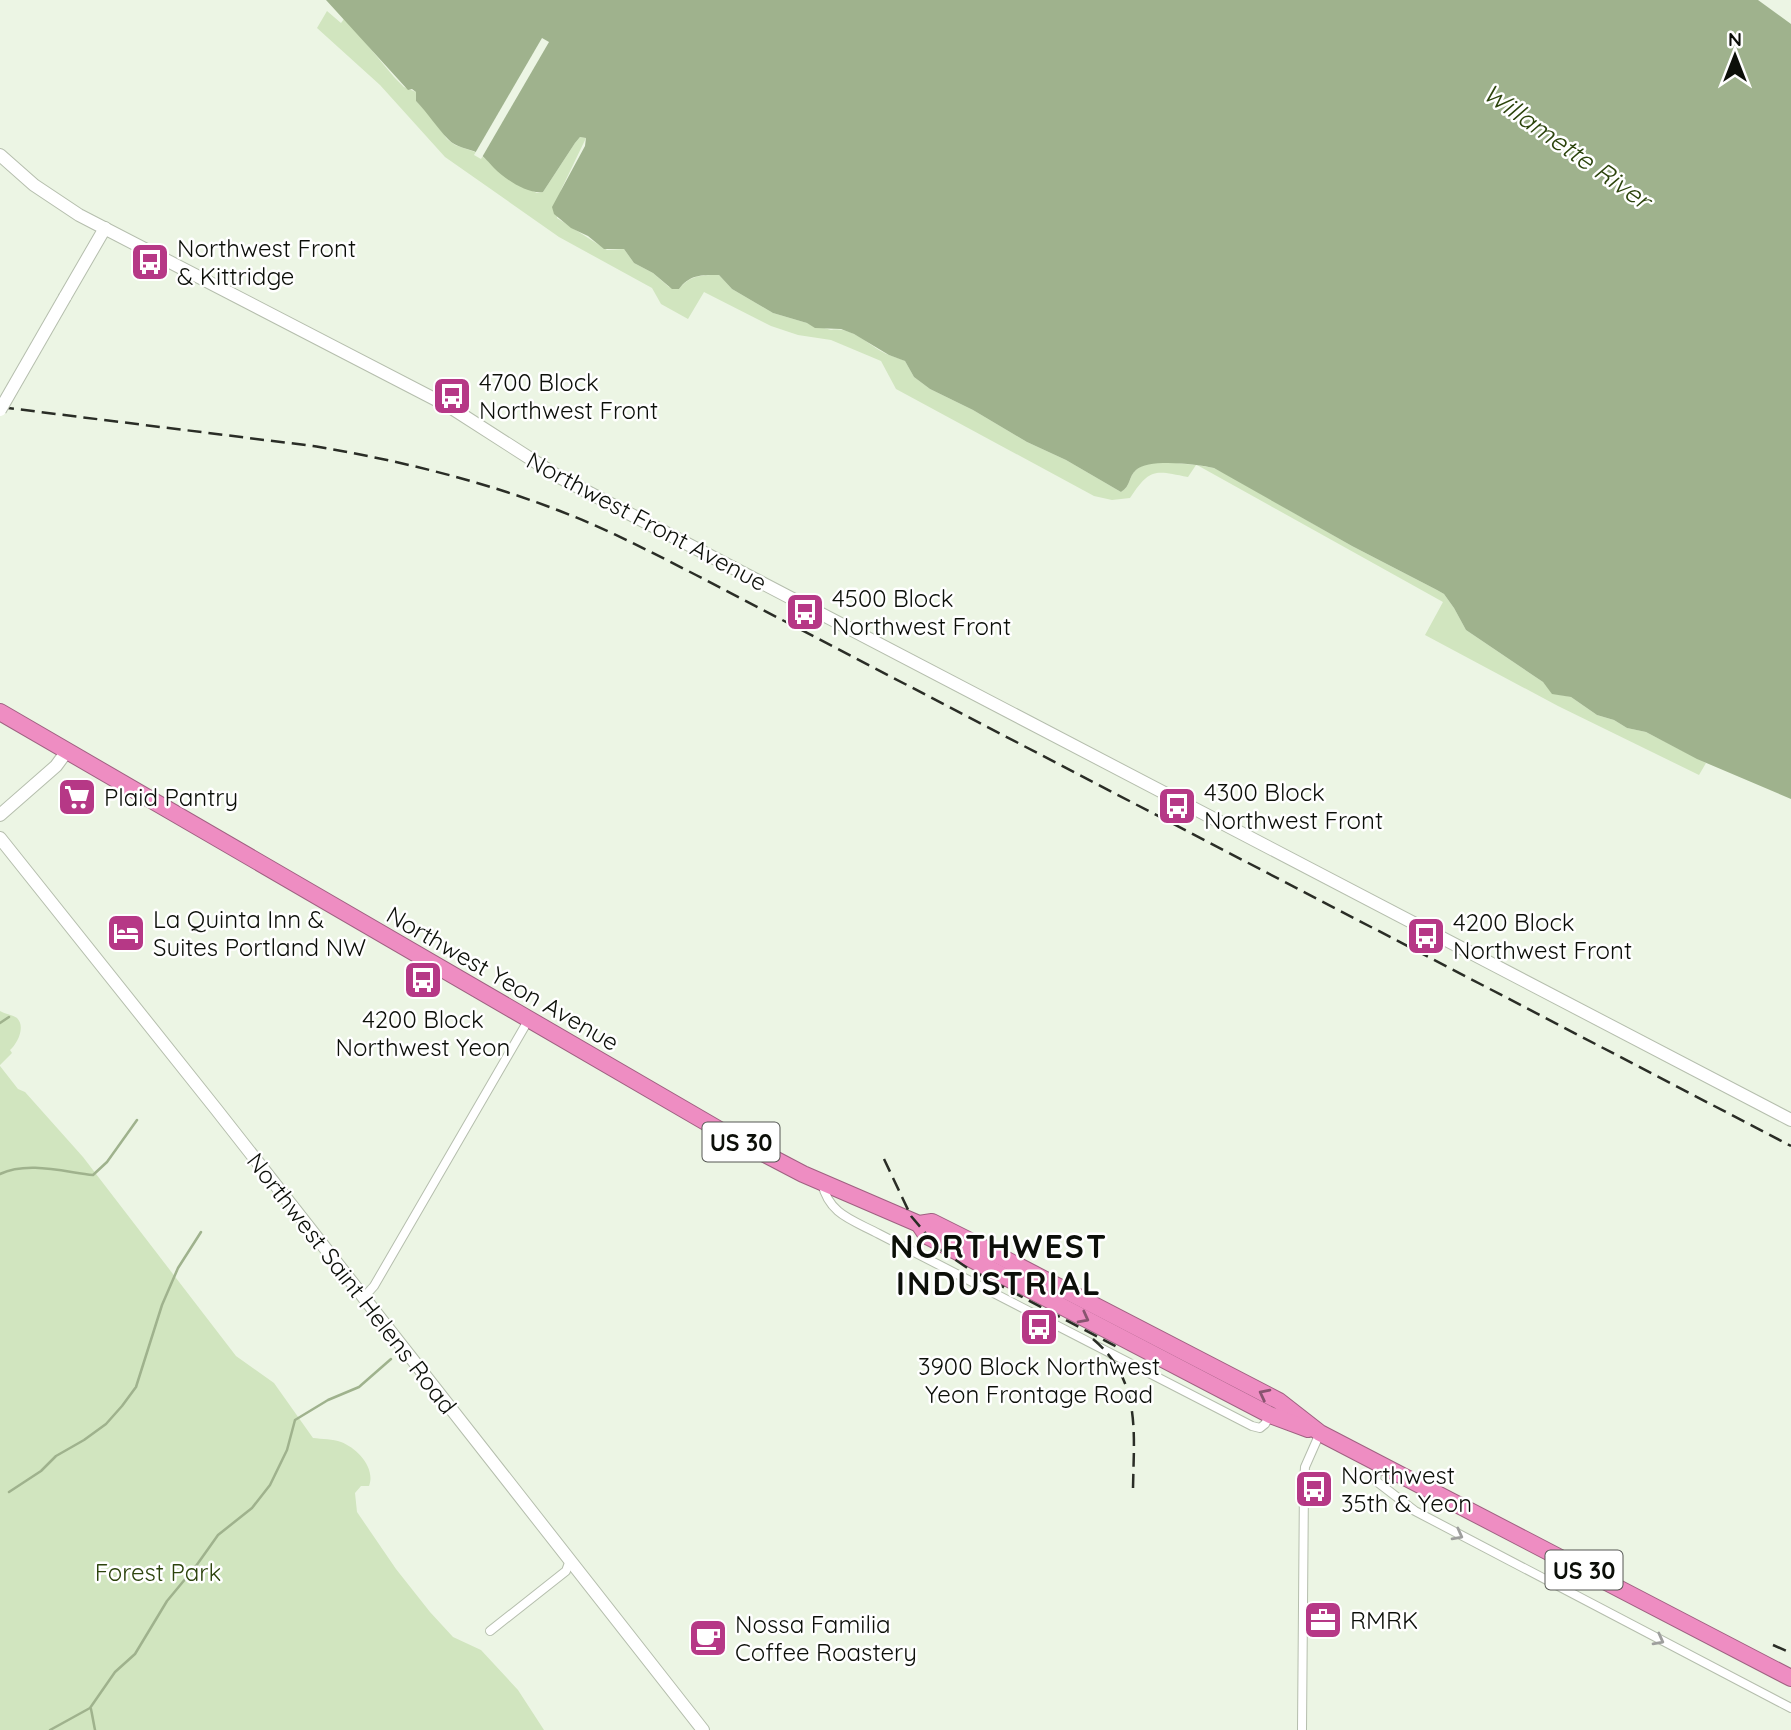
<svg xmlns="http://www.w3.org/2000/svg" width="1791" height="1730" viewBox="0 0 1791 1730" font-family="Quicksand,sans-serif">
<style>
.green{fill:#d1e5bf}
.water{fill:#9fb28d}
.pier{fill:#ecf5e4}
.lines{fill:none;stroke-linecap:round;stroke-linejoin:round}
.stream{stroke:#9fb28d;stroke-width:2.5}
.street-casing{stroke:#b5bead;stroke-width:10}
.secondary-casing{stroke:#b5bead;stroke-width:14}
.highway-casing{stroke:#9f6181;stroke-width:18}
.street{stroke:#fff;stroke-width:8}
.secondary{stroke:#fff;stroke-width:12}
.highway{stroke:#ee8dc2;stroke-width:16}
.rail{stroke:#2a2d26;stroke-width:2.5;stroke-dasharray:14 7;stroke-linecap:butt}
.secondary-bridge-casing{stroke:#b5bead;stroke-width:14;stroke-linecap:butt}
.secondary-bridge{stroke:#fff;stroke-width:12}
.oneway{stroke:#88546f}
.oneway2{stroke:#9e9f9d}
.labels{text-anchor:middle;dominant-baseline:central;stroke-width:5;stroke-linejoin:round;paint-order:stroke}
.shield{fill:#fff;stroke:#555753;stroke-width:2}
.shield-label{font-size:23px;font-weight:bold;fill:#0c0f09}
.poi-label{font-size:24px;fill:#0c0f09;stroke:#fff;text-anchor:start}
.street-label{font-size:24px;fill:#0c0f09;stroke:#fff}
.park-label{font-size:24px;fill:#2d440d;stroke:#fff}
.water-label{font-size:26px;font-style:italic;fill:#2c440c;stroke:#fff}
.district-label{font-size:32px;font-weight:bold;letter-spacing:2px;fill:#0c0f09;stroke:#fff}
</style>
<rect width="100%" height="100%" fill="#ecf5e4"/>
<!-- green -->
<g class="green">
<path d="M327,11L341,23L344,19L349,23L394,77L404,87L416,92V101L430,115L447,139L455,145L478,153L517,184L537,193L543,192L575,143L580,137L586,138L561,190L557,218L607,250L624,249L634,263L653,273L669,287L679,289C690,275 702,275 719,275L732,289L773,313L831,330C854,326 869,347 889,355C894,357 899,358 905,361L914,377L930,389L973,410L1027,442L1066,460L1121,492C1131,486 1128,477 1136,470C1149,457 1180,464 1196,465L1188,477C1154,470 1150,468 1130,498L1112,500L1094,496L896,389L881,361L831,340L798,335L771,326L704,292L688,319L661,304L652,288L559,237L445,157L380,85L317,28Z"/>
<polygon points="1197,465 1214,468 1226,474 1352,546 1437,590 1444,594 1454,608 1466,630 1543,682 1552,693 1571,697 1597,715 1614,720 1627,728 1646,732 1706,763 1699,775 1558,706 1425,635 1443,602"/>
<path d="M0,1011C5,1014 13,1015 17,1018C26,1027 17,1044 10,1050L12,1053L0,1065Z"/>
<path d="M0,1066L18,1089L25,1092L83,1157L236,1356L274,1383L313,1438C322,1439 333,1439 341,1442C357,1448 376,1468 369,1486H361L355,1493L357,1512L396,1569L430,1612L453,1637L481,1650L518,1690L544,1730H0Z"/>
</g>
<!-- water -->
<path class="water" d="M326,0H1758L1791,24V799L1697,759L1646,732L1627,728L1614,720L1597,715L1571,697L1552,694L1543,682L1466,630L1454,608L1444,594L1437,590L1352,546L1214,468C1198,464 1148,458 1136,470C1128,477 1131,486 1121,492L1066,460L1027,442L973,410L930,389L914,377L905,361L889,355L854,334L841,329L815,328L807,323L773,313L732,289L719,275C702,275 690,274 679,289H672L653,273L634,263L624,249H604L588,236L571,228L554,214L552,207L585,146L586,138L580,137L575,143L543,192C527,194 505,179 494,168C489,163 485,157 478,153C468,148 456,148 448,139C437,128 428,113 416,101V92L412,89L408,90Z"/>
<!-- pier -->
<polygon class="pier" points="542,38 549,42 481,159 474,155"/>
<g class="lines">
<!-- stream -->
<g class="stream">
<polyline points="0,1023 9,1017"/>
<path d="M0,1174C27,1161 65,1172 93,1175L107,1162L137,1120"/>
<polyline points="9,1492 41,1471 56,1456 84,1440 106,1424 122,1406 136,1387 162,1305 178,1268 201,1232"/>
<polyline points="91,1709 95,1730"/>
<polyline points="50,1730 90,1708 115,1672 135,1654 167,1601 196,1566 218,1535 252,1508 270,1485 287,1450 295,1420 328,1400 359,1387 391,1359"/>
</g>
<defs>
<g id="street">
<path d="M822,1183C829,1215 853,1220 879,1234L1252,1426L1260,1428L1265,1424L1270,1415"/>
<polyline points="364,1297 374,1286 529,1019"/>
<polyline points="1378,1462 1376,1481 1415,1511 1791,1708"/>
<polyline points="490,1631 566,1571 570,1560"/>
<polyline points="1302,1730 1304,1482 1305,1467 1320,1433"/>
</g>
<g id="secondary">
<polyline points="0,155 34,185 79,215 450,407 559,477 1791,1120"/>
<polyline points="65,297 105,228"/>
<polyline points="0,815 56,766 67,751"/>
<polyline points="0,838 216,1109 703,1730"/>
</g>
<g id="highway">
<polyline points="0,712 723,1132 803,1174 919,1224 932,1222 974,1243 1279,1401 1320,1433 1791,1678"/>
<polyline points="919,1224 927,1236 1270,1415 1308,1429"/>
</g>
</defs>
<!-- street casing -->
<use href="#street" class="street-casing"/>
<!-- secondary casing -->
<use href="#secondary" class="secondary-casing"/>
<!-- highway casing -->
<use href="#highway" class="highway-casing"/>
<!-- street -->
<use href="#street" class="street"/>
<!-- secondary -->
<use href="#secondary" class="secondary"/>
<!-- highway -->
<use href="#highway" class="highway"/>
<!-- rail -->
<g class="rail">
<path d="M0,407L313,446C397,460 480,480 560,511C607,529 651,552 696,575L1791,1146"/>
<polyline points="884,1159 911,1216 938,1248 969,1269 1117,1347"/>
<path d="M1093,1339C1141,1380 1134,1431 1133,1488"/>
<polyline points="1773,1645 1791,1653"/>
</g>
<defs>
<polyline id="secondary-bridge" points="0,410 65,297"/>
</defs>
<!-- secondary-bridge casing -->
<use href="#secondary-bridge" class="secondary-bridge-casing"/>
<!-- secondary-bridge -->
<use href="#secondary-bridge" class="secondary-bridge"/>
</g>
<!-- one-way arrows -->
<defs><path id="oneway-chevron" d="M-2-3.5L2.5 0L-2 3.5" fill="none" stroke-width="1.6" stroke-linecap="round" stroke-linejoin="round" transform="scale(1.75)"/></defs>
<g class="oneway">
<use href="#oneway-chevron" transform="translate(1084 1318) rotate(28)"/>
<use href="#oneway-chevron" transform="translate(1264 1394) rotate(-153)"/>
</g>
<g class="oneway2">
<use href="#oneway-chevron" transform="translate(1458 1535) rotate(28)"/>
<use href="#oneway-chevron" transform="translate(1659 1640) rotate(28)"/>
</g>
<!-- icons -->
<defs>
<symbol id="bus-square" viewBox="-11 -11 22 22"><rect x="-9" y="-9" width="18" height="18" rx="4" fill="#b63886" stroke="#fff"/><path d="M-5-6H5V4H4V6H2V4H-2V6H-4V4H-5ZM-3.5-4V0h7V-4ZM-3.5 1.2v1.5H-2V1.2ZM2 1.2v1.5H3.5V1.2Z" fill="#fff"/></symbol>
<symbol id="supermarket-square" viewBox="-11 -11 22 22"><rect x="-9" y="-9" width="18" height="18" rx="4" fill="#b63886" stroke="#fff"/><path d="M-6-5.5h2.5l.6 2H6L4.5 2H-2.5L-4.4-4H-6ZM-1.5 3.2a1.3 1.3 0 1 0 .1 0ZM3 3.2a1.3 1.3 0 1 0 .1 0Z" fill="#fff"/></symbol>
<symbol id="hotel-square" viewBox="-11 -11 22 22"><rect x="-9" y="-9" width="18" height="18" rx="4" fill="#b63886" stroke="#fff"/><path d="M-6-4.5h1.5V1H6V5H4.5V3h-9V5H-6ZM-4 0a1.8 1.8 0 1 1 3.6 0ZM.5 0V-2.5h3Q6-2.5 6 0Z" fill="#fff"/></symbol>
<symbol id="office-square" viewBox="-11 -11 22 22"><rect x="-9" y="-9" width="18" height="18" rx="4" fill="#b63886" stroke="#fff"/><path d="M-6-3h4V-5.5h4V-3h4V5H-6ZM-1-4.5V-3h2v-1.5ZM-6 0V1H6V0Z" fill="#fff"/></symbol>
<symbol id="cafe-square" viewBox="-11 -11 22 22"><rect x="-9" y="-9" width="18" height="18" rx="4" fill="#b63886" stroke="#fff"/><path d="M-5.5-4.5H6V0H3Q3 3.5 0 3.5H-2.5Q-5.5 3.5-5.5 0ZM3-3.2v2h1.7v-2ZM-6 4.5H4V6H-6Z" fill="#fff"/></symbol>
</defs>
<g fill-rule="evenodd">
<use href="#bus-square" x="128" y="240" width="44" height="44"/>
<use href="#bus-square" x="430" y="374" width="44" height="44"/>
<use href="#bus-square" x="783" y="590" width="44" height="44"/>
<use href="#supermarket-square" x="55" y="775" width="44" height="44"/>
<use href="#bus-square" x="1155" y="784" width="44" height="44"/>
<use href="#hotel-square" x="104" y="911" width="44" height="44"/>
<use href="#bus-square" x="1404" y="914" width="44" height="44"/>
<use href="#bus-square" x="401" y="958" width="44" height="44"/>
<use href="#bus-square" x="1017" y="1305" width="44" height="44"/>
<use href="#bus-square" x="1292" y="1467" width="44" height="44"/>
<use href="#office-square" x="1301" y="1598" width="44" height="44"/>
<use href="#cafe-square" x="686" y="1616" width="44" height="44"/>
</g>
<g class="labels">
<!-- shield labels -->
<g class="shield">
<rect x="702.5" y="1122.5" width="77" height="39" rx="5"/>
<rect x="1545.5" y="1550.5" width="77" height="39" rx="5"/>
</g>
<g class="shield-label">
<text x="741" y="1142">US 30</text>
<text x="1584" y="1570">US 30</text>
</g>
<!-- poi labels -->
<g class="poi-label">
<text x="177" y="248">Northwest Front<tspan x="177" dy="28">&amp; Kittridge</tspan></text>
<text x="479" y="382">4700 Block<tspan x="479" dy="28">Northwest Front</tspan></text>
<text x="832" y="598">4500 Block<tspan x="832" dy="28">Northwest Front</tspan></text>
<text x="1204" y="792">4300 Block<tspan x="1204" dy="28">Northwest Front</tspan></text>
<text x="104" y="797">Plaid Pantry</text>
<text x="153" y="919">La Quinta Inn &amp;<tspan x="153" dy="28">Suites Portland NW</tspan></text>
<text x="1453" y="922">4200 Block<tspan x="1453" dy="28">Northwest Front</tspan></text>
<text x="423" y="1019" text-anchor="middle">4200 Block<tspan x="423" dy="28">Northwest Yeon</tspan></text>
<text x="1039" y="1366" text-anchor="middle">3900 Block Northwest<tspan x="1039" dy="28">Yeon Frontage Road</tspan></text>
<text x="1341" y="1475">Northwest<tspan x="1341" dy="28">35th &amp; Yeon</tspan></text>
<text x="1350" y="1620">RMRK</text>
<text x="735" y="1624">Nossa Familia<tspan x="735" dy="28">Coffee Roastery</tspan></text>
</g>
<!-- street labels -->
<g class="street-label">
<text transform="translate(647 521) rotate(28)">Northwest Front Avenue</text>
<text transform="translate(503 978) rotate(30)">Northwest Yeon Avenue</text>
<text transform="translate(352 1283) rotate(52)">Northwest Saint Helens Road</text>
</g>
<!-- park labels -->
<g class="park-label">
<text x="158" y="1572">Forest Park</text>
</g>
<!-- water labels -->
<g class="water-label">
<text transform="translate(1567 146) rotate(35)">Willamette River</text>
</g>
<!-- district labels -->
<g class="district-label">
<text x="999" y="1246">NORTHWEST<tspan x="999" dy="37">INDUSTRIAL</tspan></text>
</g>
</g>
<!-- north arrow -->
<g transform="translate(1735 56)" stroke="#ffffff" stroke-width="5" paint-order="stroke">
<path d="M0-5L12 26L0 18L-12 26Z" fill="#0c0f09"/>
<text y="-10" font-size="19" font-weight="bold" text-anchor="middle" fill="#0c0f09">N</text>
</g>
</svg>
